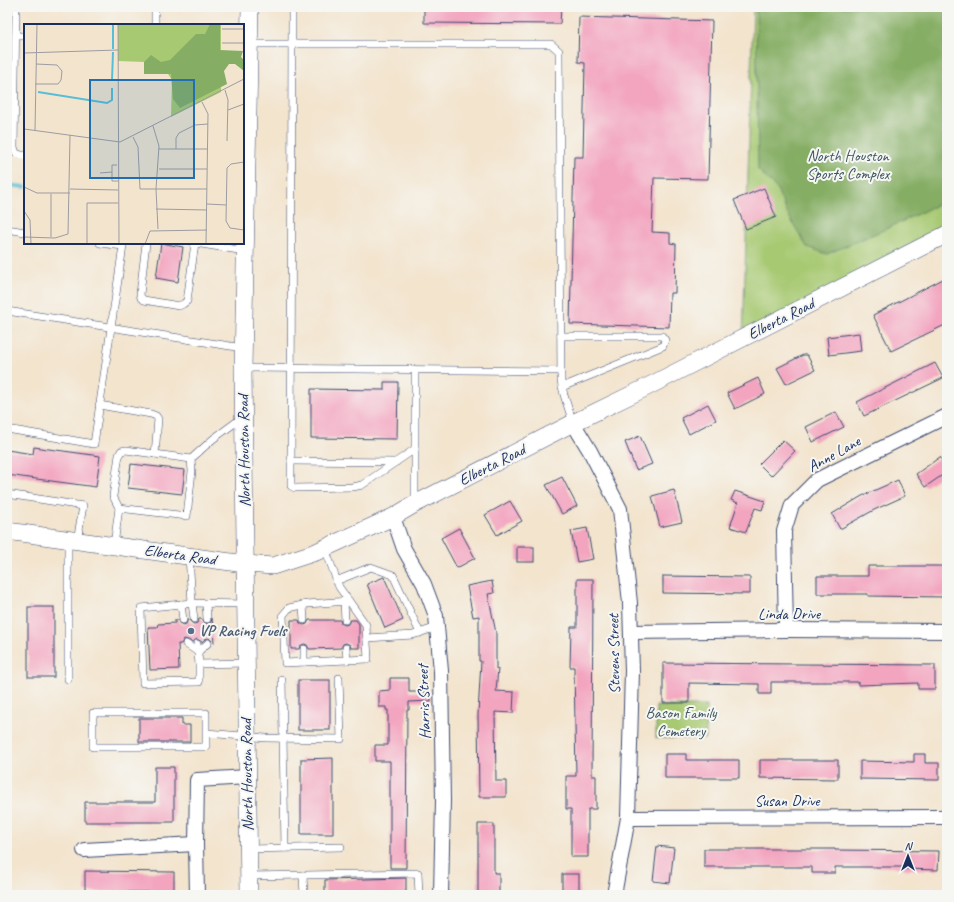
<svg xmlns="http://www.w3.org/2000/svg" width="954" height="902" viewBox="0 0 954 902" font-family="Caveat,sans-serif">
<style>
.green{fill:#a7c972;stroke:#617c68}
.forest{fill:#85ad64;stroke:#506e61}
.lines{fill:none;stroke-linecap:round;stroke-linejoin:round}
.stream{stroke:#58bdd6;stroke-width:4}
.building{fill:#f3a4bf}
.service-casing{stroke:#3b4a6f;stroke-width:8}
.minor-casing{stroke:#3b4a6f;stroke-width:16}
.tertiary-casing{stroke:#3b4a6f;stroke-width:18}
.service{stroke:#fff;stroke-width:7}
.minor{stroke:#fff;stroke-width:14}
.tertiary{stroke:#fff;stroke-width:17}
.service-dot{fill:#5c6f8a;stroke:#f6f6f2;stroke-width:1.5}
.labels{text-anchor:middle;dominant-baseline:central;stroke-width:4;stroke-linejoin:round;paint-order:stroke}
.park-label{font-size:16px;fill:#3e5663;stroke:#f6f6f2}
.street-label{font-size:16px;fill:#1b2f5e;stroke:#f6f6f2}
.service-label{font-size:16px;font-weight:bold;fill:#4e5e75;stroke:#f6f6f2;text-anchor:start}
.inset-river{fill:none;stroke:#58bdd6;stroke-width:2}
.inset-road{fill:none;stroke:#9d9ca1;stroke-width:1}
.view{fill:#1f6fb2;fill-opacity:0.15;stroke:#1f6fb2;stroke-width:2}
.inset-edge{fill:none;stroke:#1b2f5e;stroke-width:2}
</style>
<rect width="100%" height="100%" fill="#f6f6f2"/>
<filter id="ink" filterUnits="userSpaceOnUse"><feTurbulence type="fractalNoise" baseFrequency=".025" numOctaves="2"/><feDisplacementMap in="SourceGraphic" scale="8" xChannelSelector="R" yChannelSelector="G"/><feConvolveMatrix kernelMatrix="1 2 1 2 8 2 1 2 1" color-interpolation-filters="sRGB"/></filter>
<filter id="wash" filterUnits="userSpaceOnUse"><feTurbulence type="fractalNoise" baseFrequency=".012" numOctaves="4" result="noise"/><feDisplacementMap in="SourceGraphic" scale="16" xChannelSelector="R" yChannelSelector="G"/><feGaussianBlur stdDeviation="0.9" result="paint"/><feColorMatrix in="noise" values="0 0 0 0 0 0 0 0 0 0 0 0 0 0 0 0 0 1.4 0 .05"/><feComposite in="paint" operator="in"/></filter>
<g filter="url(#wash)">
<rect width="100%" height="100%" fill="#f3e4ce"/>
<!-- green -->
<g class="green">
<polygon points="753,7 947,7 947,236 743,338"/>
<polygon points="656,706 706,706 706,739 656,738"/>
</g>
<!-- forest -->
<polygon class="forest" points="756,7 947,7 947,200 888,228 827,254 807,247 787,213 777,189 758,170"/>
<g class="lines">
<!-- stream -->
<polyline class="stream" points="7,185 25,187"/>
</g>
<g id="blocks">
<!-- building -->
<g class="building">
<polygon points="424,7 561,7 560,24 424,23"/>
<polygon points="579,17 712,21 708,179 654,178 652,232 670,233 670,243 676,244 675,293 670,293 669,327 570,324 574,157 583,157 585,63 578,62"/>
<polygon points="764,188 776,217 746,229 734,200"/>
<polygon points="161,243 183,247 178,282 156,278"/>
<polygon points="947,277 947,324 891,351 873,315"/>
<polygon points="859,333 861,351 829,355 827,337"/>
<polygon points="803,355 807,355 815,370 786,384 777,368"/>
<polygon points="935,363 943,378 864,416 857,402"/>
<polygon points="758,378 765,394 735,409 727,393"/>
<polygon points="384,382 398,382 397,439 311,438 311,389 384,390"/>
<polygon points="708,404 716,420 689,434 681,418"/>
<polygon points="836,412 844,427 813,442 806,427"/>
<polygon points="640,436 652,464 636,470 625,442"/>
<polygon points="783,440 795,451 771,476 759,464"/>
<polygon points="34,447 100,456 96,487 7,475 7,450 33,454"/>
<polygon points="940,457 947,467 947,472 925,487 916,474"/>
<polygon points="131,464 185,470 182,494 128,488"/>
<polygon points="562,477 577,506 562,514 546,485"/>
<polygon points="898,480 905,496 874,510 840,529 832,514 862,496"/>
<polygon points="674,490 682,522 660,527 652,496"/>
<polygon points="735,491 765,501 762,510 755,508 746,532 730,527 738,503 731,500"/>
<polygon points="510,501 522,521 497,535 485,515"/>
<polygon points="459,528 475,558 457,568 441,538"/>
<polygon points="587,528 593,559 577,562 571,531"/>
<rect x="517" y="547" width="17" height="15"/>
<polygon points="868,566 947,566 947,597 868,596 868,594 817,594 817,576 868,576"/>
<polygon points="663,576 750,577 750,594 663,593"/>
<polygon points="384,577 403,620 385,628 367,584"/>
<polygon points="577,579 593,579 592,776 596,776 596,809 588,809 588,857 571,857 571,809 566,809 566,776 576,776 574,667 570,667 571,627 577,627"/>
<polygon points="492,581 494,593 488,594 496,633 496,669 498,669 496,691 514,692 513,713 495,712 496,781 506,781 506,797 479,797 478,714 481,661 479,661 479,616 473,617 467,586"/>
<rect x="28" y="607" width="26" height="70"/>
<polygon points="212,618 214,643 209,638 205,639 202,642 197,639 192,642 188,640 184,639 181,644 178,644 179,669 150,670 148,627 157,627 158,624 175,623 175,620 178,620 179,623 183,625 186,624 188,619 192,623 194,624 197,623 199,619 202,619 203,622 208,624 211,622"/>
<polygon points="291,620 299,620 300,623 304,625 307,624 309,620 340,620 341,623 345,625 348,624 350,620 356,620 359,624 359,648 351,648 350,645 346,643 343,644 341,648 309,649 307,645 304,644 300,646 299,649 291,649"/>
<polygon points="663,663 935,665 935,689 918,689 918,683 858,685 858,682 771,682 771,694 759,694 759,684 689,683 689,703 663,703"/>
<polygon points="390,678 409,678 409,692 430,692 431,701 409,702 409,710 407,710 406,868 390,868 390,761 375,761 375,745 388,745 388,710 386,710 386,707 379,707 379,691 390,690"/>
<rect x="298" y="680" width="32" height="50"/>
<polygon points="139,718 182,718 182,725 190,725 190,742 139,742"/>
<polygon points="665,754 686,754 686,760 739,760 739,778 665,778"/>
<polygon points="914,754 925,754 925,763 939,763 939,780 860,779 860,761 914,762"/>
<polygon points="333,758 333,834 301,834 301,759"/>
<polygon points="760,760 838,760 838,779 760,778"/>
<polygon points="155,767 174,767 174,822 85,822 85,802 155,802"/>
<polygon points="478,824 494,824 494,873 499,873 499,895 478,895"/>
<polygon points="657,846 674,848 670,883 653,881"/>
<polygon points="704,849 835,849 835,850 939,851 938,870 904,869 904,867 835,867 835,873 812,873 812,867 704,867"/>
<polygon points="85,871 174,872 174,895 152,895 152,892 85,892"/>
<rect x="562" y="874" width="17" height="21"/>
<polygon points="406,878 406,895 325,895 325,880"/>
</g>
</g>
</g>
<g filter="url(#ink)">
<use href="#blocks" fill-opacity="0" stroke="#3b4a6f" stroke-width="1"/>
<g class="lines">
<defs>
<g id="service">
<polyline points="16,7 14,147 16,153 21,155 25,155"/>
<polyline points="155,7 155,25"/>
<polyline points="292,7 291,486 295,488 353,487 362,485 415,449"/>
<polyline points="16,36 25,36"/>
<polyline points="250,44 551,44 559,51 561,381 564,395 573,423"/>
<polyline points="7,229 25,232"/>
<polyline points="146,243 140,294 141,298 144,300 179,306 183,304 187,301 195,243"/>
<polyline points="195,243 245,251"/>
<polyline points="7,311 243,348"/>
<polyline points="561,336 662,336 665,340 663,346 562,387"/>
<polyline points="243,368 561,371"/>
<polyline points="415,370 415,503"/>
<polyline points="99,405 151,414 156,416 158,419 155,454"/>
<polyline points="7,429 94,444 123,246 100,243"/>
<polyline points="291,461 396,462"/>
<polyline points="7,494 83,506 77,541"/>
<polyline points="119,508 187,516 192,471 191,459 213,439 243,417"/>
<polyline points="68,540 68,679"/>
<polyline points="114,545 119,508 113,496 119,455 121,451 126,450 191,459"/>
<polyline points="325,548 339,587 366,625 368,659 285,663 283,615 289,608 307,604 349,601"/>
<polyline points="189,556 192,603 245,604"/>
<polyline points="336,581 371,567 393,575 420,633"/>
<polyline points="344,601 345,620"/>
<polyline points="206,603 207,619"/>
<polyline points="181,604 183,620"/>
<polyline points="303,605 304,620"/>
<polyline points="194,619 192,603 141,608 143,683 199,682 199,664 246,663"/>
<polyline points="367,638 413,635 437,627"/>
<polyline points="186,644 198,652 208,643"/>
<polyline points="197,644 199,664"/>
<polyline points="346,648 347,660"/>
<polyline points="304,649 304,662"/>
<polyline points="282,680 285,848"/>
<polyline points="206,733 206,747 93,747 93,713 206,713 206,733 266,738 341,739 339,678"/>
<polyline points="249,849 341,847"/>
<polyline points="303,875 304,895"/>
<polyline points="249,876 418,873 419,895"/>
</g>
<g id="minor">
<polyline points="573,423 590,451 620,509 630,603 632,671 628,818 614,895"/>
<polyline points="393,517 404,549 424,584 436,616 441,671 443,800 441,895"/>
<polyline points="786,630 784,531 792,505 817,480 947,416"/>
<polyline points="631,632 786,630 947,631"/>
<polyline points="628,818 947,817"/>
<polyline points="84,850 196,844"/>
<polyline points="197,895 196,844 197,780 248,777"/>
</g>
<g id="tertiary">
<polyline points="7,531 245,564 273,566 316,552 393,517 415,504 573,423 641,390 947,234"/>
<polyline points="249,895 243,368 250,7"/>
</g>
</defs>
<!-- service casing -->
<use href="#service" class="service-casing"/>
<!-- minor casing -->
<use href="#minor" class="minor-casing"/>
<!-- tertiary casing -->
<use href="#tertiary" class="tertiary-casing"/>
<!-- service -->
<use href="#service" class="service"/>
<!-- minor -->
<use href="#minor" class="minor"/>
<!-- tertiary -->
<use href="#tertiary" class="tertiary"/>
</g>
</g>
<!-- markers -->
<circle class="service-dot" cx="191" cy="631" r="4"/>
<g class="labels">
<!-- park labels -->
<g class="park-label">
<text x="848" y="156">North Houston<tspan x="848" dy="18">Sports Complex</tspan></text>
<text x="681" y="713">Bason Family<tspan x="681" dy="18">Cemetery</tspan></text>
</g>
<!-- street labels -->
<g class="street-label">
<text transform="translate(781 319) rotate(-27)">Elberta Road</text>
<text transform="translate(244 451) rotate(-91)">North Houston Road</text>
<text transform="translate(834 454) rotate(-29)">Anne Lane</text>
<text transform="translate(492 465) rotate(-27)">Elberta Road</text>
<text transform="translate(180 555) rotate(8)">Elberta Road</text>
<text x="789" y="614">Linda Drive</text>
<text transform="translate(614 654) rotate(-91)">Stevens Street</text>
<text transform="translate(424 702) rotate(-92)">Harris Street</text>
<text transform="translate(247 775) rotate(-91)">North Houston Road</text>
<text x="787" y="801">Susan Drive</text>
</g>
<!-- service labels -->
<g class="service-label">
<text x="199" y="631">VP Racing Fuels</text>
</g>
</g>
<!-- overview -->
<g transform="translate(24 24)">
<rect width="220" height="220" fill="#f3e4ce"/>
<path d="M94,0H197V68L147,93L148,56L144,50H120V38L94,37Z" fill="#a7c972"/>
<path d="M186,0H196V26L219,27L217,33L220,36V47L211,40H205L200,47L203,60L156,84L149,75L147,50H120V38L127,31L137,38L146,36L172,10H181Z" fill="#85ad64"/>
<path class="inset-river" d="M89,25V0M88,57L89,28M14,68L83,79L88,76V64"/>
<path class="inset-road" d="M94,0L95,220M198,5H220M198,19H220M0,29L94,26M11,60H34L37,56L38,47L33,41L12,40M201,66L204,76L203,117M178,78L184,90L182,220M204,86L220,80M129,102L135,122L132,165L134,205M0,105L96,118L220,55M11,106L13,0M109,113L114,123L116,165H183M135,125H183M152,125V114L155,109L171,101L184,100M220,138L207,140L203,144L202,197L206,204L220,206M93,141H88V157H94M135,145H183M76,149L88,148M0,163L13,169H46M46,165L94,166M27,170V213M183,180L202,181M132,185L183,186M0,187L6,196L7,220M0,213L31,214L44,210L46,111M63,220V179H94M121,220L126,207L183,206"/>
<path class="view" d="M66,56H170V154H66Z"/>
<rect width="220" height="220" class="inset-edge"/>
</g>
<!-- margin -->
<rect width="954" height="902" fill="none" stroke="#f6f6f2" stroke-width="24"/>
<!-- north arrow -->
<g transform="translate(908 856)" stroke="#f6f6f2" stroke-width="3" paint-order="stroke">
<path d="M0-3L7 15L0 10L-7 15Z" fill="#1b2f5e"/>
<text y="-6" font-size="11" font-weight="bold" text-anchor="middle" fill="#1b2f5e">N</text>
</g>
</svg>
